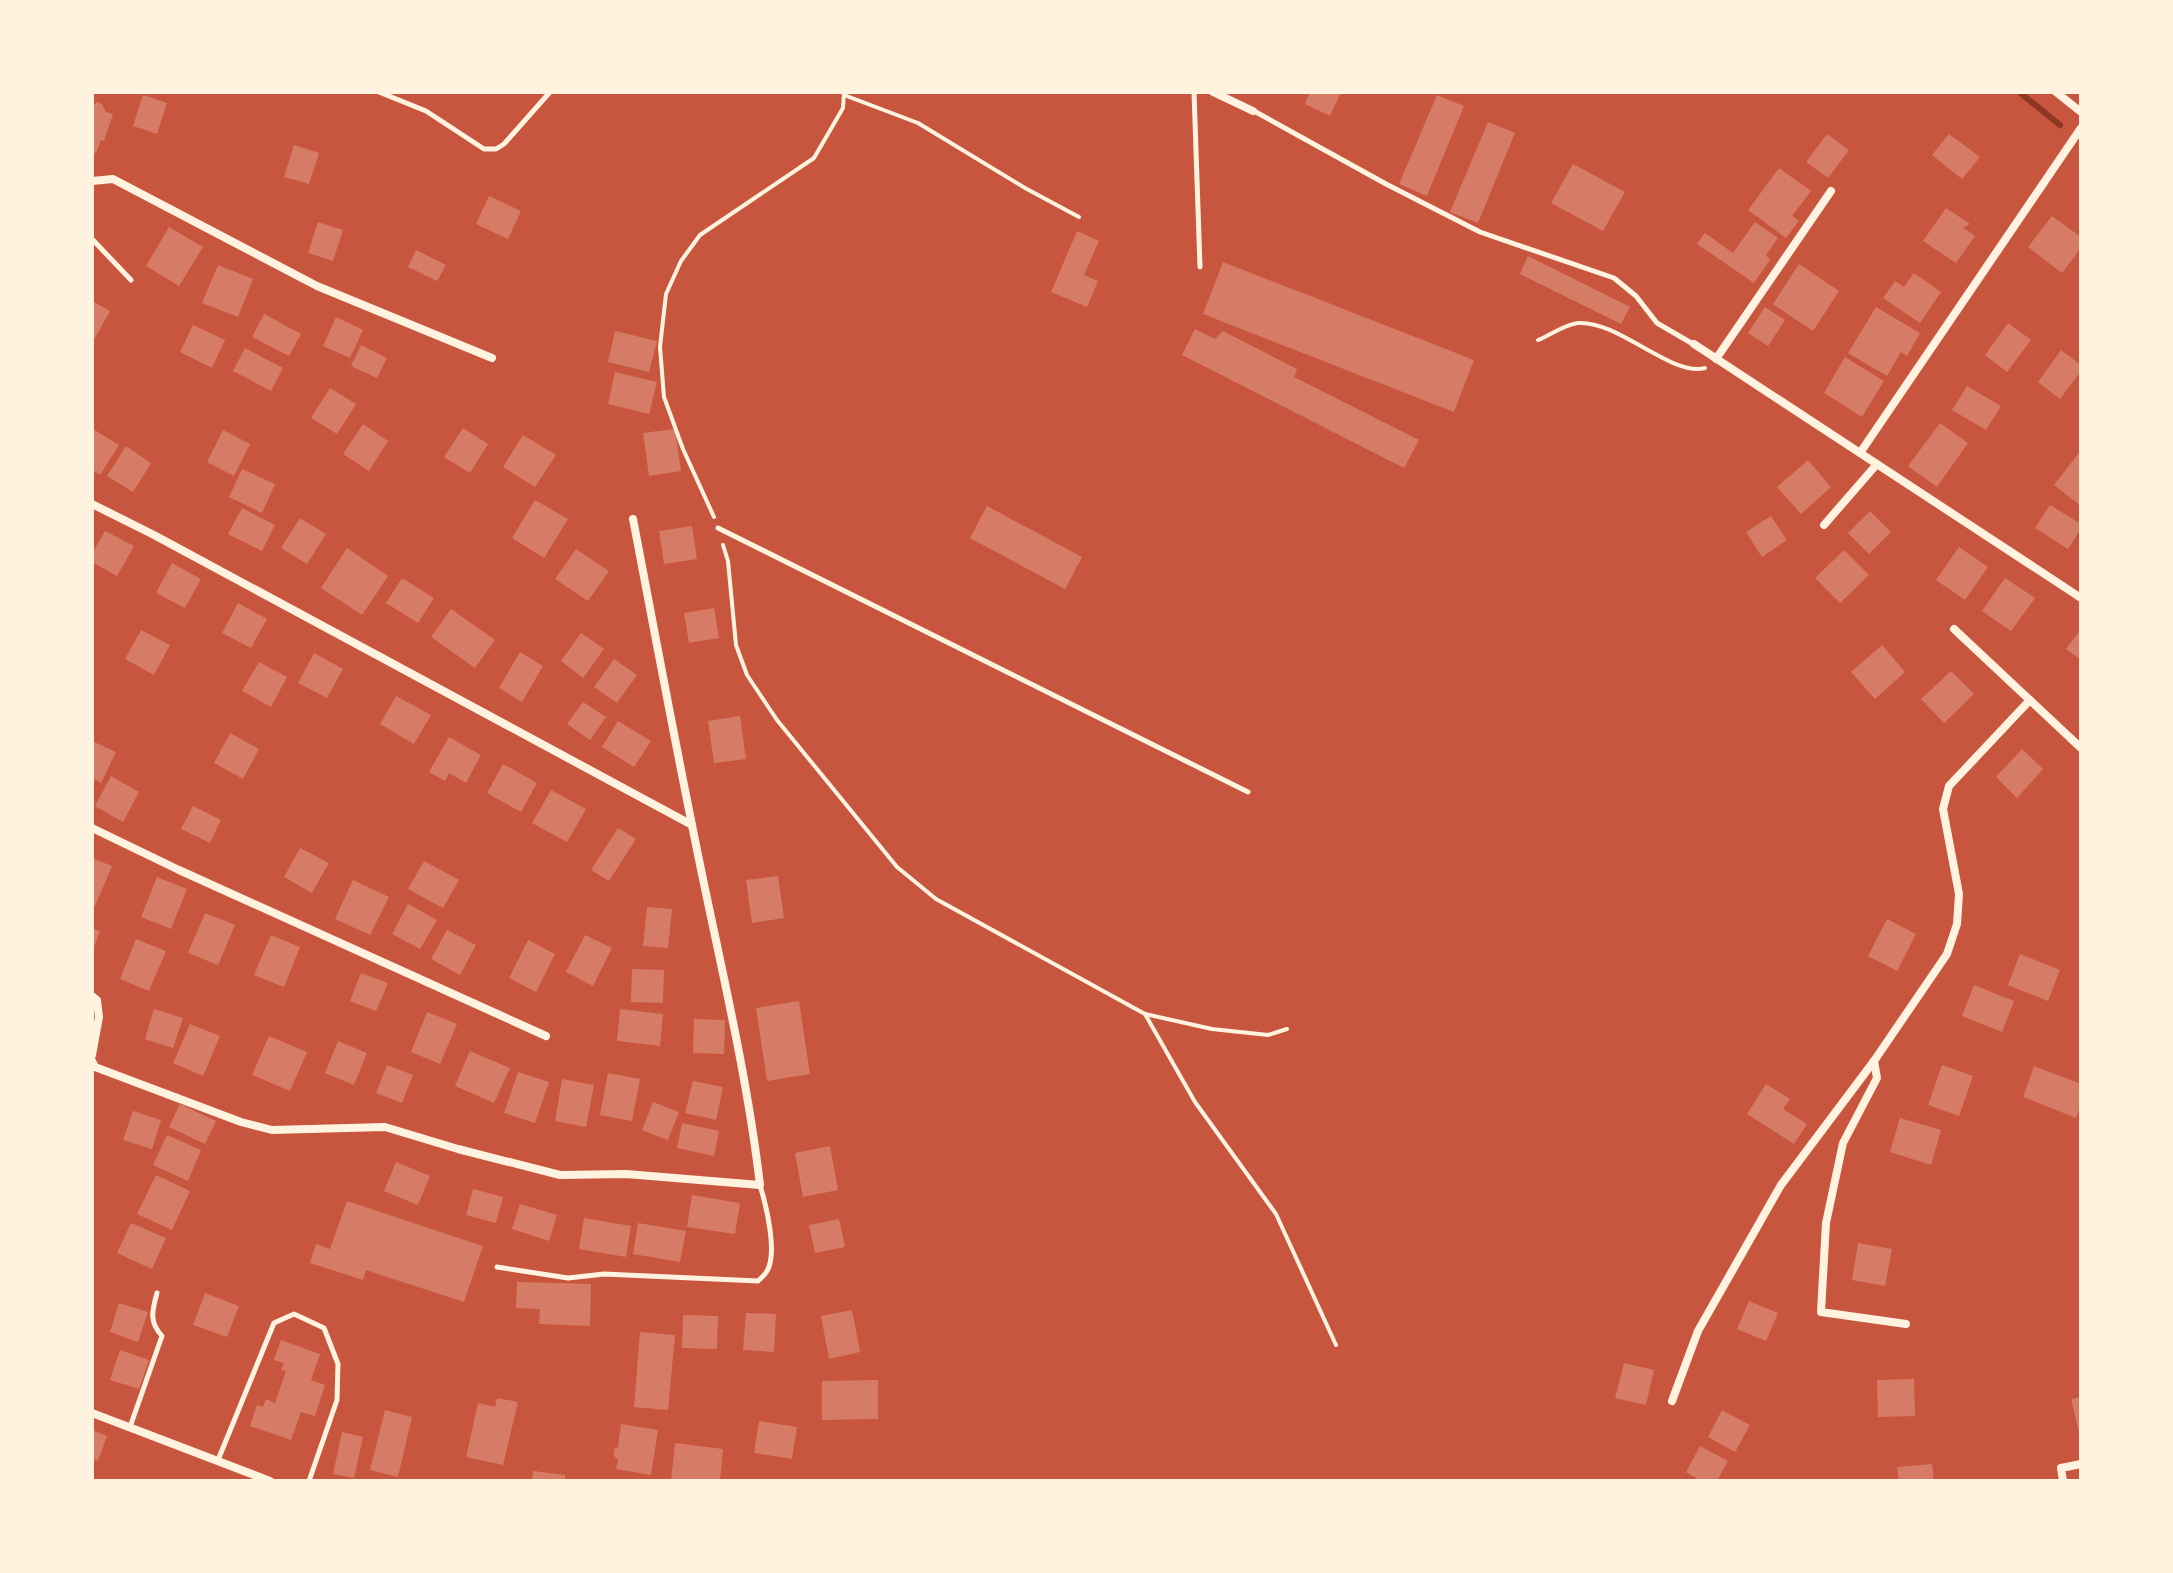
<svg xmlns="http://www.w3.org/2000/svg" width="2173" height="1573" viewBox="0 0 2173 1573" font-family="'DM Sans',sans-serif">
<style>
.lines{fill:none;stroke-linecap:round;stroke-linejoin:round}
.stream{stroke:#8f3625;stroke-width:6}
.building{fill:#d67c66}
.path{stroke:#fff3e0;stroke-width:4}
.service{stroke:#fff3e0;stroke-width:5}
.minor{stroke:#fff3e0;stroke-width:8}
</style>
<rect width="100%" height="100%" fill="#c8553d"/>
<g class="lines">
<!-- stream -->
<polyline class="stream" points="2019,92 2060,125"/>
</g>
<!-- building -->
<g class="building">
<polygon points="1310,92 1341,92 1330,116 1305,104"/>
<polygon points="143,95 167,103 157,134 133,126"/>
<polygon points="1437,95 1464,106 1427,196 1399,184"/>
<polygon points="97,102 102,104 106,112 113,114 104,141 101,140 96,153 92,152 92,106"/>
<polygon points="1488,122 1515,133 1478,223 1450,212"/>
<polygon points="1827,134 1849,150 1828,178 1806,162"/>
<polygon points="1949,134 1980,157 1962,179 1932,155"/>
<polygon points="294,145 319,153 309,184 284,177"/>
<polygon points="1573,164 1625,192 1603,231 1551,203"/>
<polygon points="1779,168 1811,191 1792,216 1799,221 1786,238 1748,210"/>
<polygon points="489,196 521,211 508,239 476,224"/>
<polygon points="1946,208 1970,224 1963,228 1975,236 1956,263 1923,241"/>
<polygon points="2052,216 2081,237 2081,248 2062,273 2028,247"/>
<polygon points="318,222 343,230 333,261 308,253"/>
<polygon points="1755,222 1778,238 1766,255 1770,260 1754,283 1697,244 1705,233 1733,253"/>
<polygon points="169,227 203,247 179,286 146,266"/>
<polygon points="1077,231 1099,241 1084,275 1098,281 1087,307 1051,292"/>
<polygon points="416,250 446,265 437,281 408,267"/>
<polygon points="1528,256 1630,307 1621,324 1520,274"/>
<polygon points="1223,262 1474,360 1454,412 1203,314"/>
<polygon points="1799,264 1839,291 1813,331 1773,304"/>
<polygon points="218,265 253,279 238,317 202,303"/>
<polygon points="1914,273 1941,292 1920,323 1883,298 1895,281 1904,287"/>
<polygon points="92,301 110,311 95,338 92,337"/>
<polygon points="1765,307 1785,320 1768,346 1748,333"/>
<polygon points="1876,307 1920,333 1907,356 1901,352 1887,376 1848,353"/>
<polygon points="264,314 301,334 289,356 252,337"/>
<polygon points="336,317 363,330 350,358 323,346"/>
<polygon points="2008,323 2031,340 2007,372 1985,355"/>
<polygon points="193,325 225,340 212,368 180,352"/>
<polygon points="1195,329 1215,339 1223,331 1297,369 1294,377 1419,440 1404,468 1182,355"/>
<polygon points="615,331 657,341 649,372 608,362"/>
<polygon points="361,345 387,358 377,378 351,366"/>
<polygon points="245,348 283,368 271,391 233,371"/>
<polygon points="2061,350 2081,365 2081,371 2060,399 2038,382"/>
<polygon points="1845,357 1884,381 1862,417 1824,393"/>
<polygon points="615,372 657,382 649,414 608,404"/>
<polygon points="1967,386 2001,406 1986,430 1952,410"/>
<polygon points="330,388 356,404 337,434 311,418"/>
<polygon points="1940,423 1968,443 1937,487 1908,466"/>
<polygon points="363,424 388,441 369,471 343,454"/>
<polygon points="463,428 488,444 470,473 444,457"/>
<polygon points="93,429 119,445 100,475 92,470"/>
<polygon points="675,429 681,471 649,476 643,433"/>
<polygon points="223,430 250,444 234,476 207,462"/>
<polygon points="523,435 556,455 535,487 503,467"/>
<polygon points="126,446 151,463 133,492 107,476"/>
<polygon points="2081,450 2081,506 2054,485"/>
<polygon points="1808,460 1831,487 1801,514 1777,487"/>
<polygon points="242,469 275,484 262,513 229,497"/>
<polygon points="535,500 568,519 544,558 512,538"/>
<polygon points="2050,505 2081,524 2081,529 2068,549 2035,528"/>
<polygon points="987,506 1082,557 1065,589 970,538"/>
<polygon points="242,508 275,525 262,551 228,534"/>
<polygon points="1870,511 1891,532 1869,554 1848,533"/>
<polygon points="1771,516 1787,540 1762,557 1746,532"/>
<polygon points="300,518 326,534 307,564 281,548"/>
<polygon points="692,526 697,559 664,564 659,531"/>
<polygon points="105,531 134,546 117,576 92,562 92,554"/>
<polygon points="1959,547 1988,567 1965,600 1936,580"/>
<polygon points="347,548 388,576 362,615 321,588"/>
<polygon points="576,549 609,571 588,601 555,579"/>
<polygon points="1844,550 1869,575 1840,603 1815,578"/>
<polygon points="172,563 201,579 185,608 156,593"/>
<polygon points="402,578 434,598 418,623 386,603"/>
<polygon points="2005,578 2035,598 2011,631 1982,611"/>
<polygon points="238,603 267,619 251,648 222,633"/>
<polygon points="714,608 719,638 689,643 684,613"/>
<polygon points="451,609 495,640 475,668 431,637"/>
<polygon points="2081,629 2081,660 2066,649"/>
<polygon points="141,630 170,645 154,675 125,659"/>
<polygon points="581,633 604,649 583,678 561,661"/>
<polygon points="1882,645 1905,672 1875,699 1851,672"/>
<polygon points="520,652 543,666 522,702 499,688"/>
<polygon points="314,653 343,669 327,698 298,683"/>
<polygon points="614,659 637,675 617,703 594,687"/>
<polygon points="259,662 287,677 271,707 242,691"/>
<polygon points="1951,671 1974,694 1944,723 1921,699"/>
<polygon points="396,696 431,715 414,744 380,724"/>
<polygon points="583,702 606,717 590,740 567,724"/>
<polygon points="740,716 746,759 714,763 708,721"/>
<polygon points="618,721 651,741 634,767 602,747"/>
<polygon points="230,733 259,749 243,779 214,763"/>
<polygon points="449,737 481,755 466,783 449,773 445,781 429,772"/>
<polygon points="92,741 116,752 101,783 92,778"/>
<polygon points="2022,749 2043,769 2017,798 1996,777"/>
<polygon points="503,764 537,783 521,812 487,793"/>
<polygon points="111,776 139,792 123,822 95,806"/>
<polygon points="551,790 586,809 567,842 532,823"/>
<polygon points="193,806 221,820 210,843 181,829"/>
<polygon points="618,828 636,839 609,881 591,870"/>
<polygon points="300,848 329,863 312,893 284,877"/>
<polygon points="92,858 112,866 95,906 92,905"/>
<polygon points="424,861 459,880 443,908 408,889"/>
<polygon points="778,876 784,918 752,923 746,880"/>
<polygon points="157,877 187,889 171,929 141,917"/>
<polygon points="353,880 389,897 370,935 335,919"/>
<polygon points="408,904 437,920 420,949 392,934"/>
<polygon points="647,907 672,909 668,948 643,946"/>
<polygon points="205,913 235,925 218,965 188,953"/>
<polygon points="1887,919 1916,934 1897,971 1868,956"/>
<polygon points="92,928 100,931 92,952"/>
<polygon points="447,930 476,945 460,975 431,959"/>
<polygon points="271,935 300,947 284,987 254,975"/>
<polygon points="585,935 612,948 593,986 566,972"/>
<polygon points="136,939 166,951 149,991 120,979"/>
<polygon points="528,940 555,954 536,992 509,978"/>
<polygon points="2020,954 2060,970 2048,1001 2008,985"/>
<polygon points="632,969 664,970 663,1003 631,1002"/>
<polygon points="361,973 388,983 376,1011 350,1001"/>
<polygon points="1974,985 2014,1001 2002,1032 1962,1016"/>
<polygon points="799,1001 810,1074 767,1081 756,1008"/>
<polygon points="154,1009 183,1018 173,1048 145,1039"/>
<polygon points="620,1009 663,1014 660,1046 617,1041"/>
<polygon points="427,1012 457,1024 440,1064 411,1052"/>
<polygon points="694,1019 725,1020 724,1054 693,1053"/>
<polygon points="190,1024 220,1036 203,1076 173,1063"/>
<polygon points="269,1036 307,1052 290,1091 252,1075"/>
<polygon points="338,1041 367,1053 354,1085 325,1073"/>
<polygon points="470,1051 510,1068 494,1103 455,1086"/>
<polygon points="387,1065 413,1075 402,1103 376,1093"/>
<polygon points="1942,1065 1973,1076 1959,1116 1928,1105"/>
<polygon points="2034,1066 2081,1084 2081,1104 2076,1118 2023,1097"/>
<polygon points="518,1072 549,1082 535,1123 504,1113"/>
<polygon points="608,1073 640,1079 632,1121 600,1115"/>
<polygon points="562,1079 594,1085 586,1127 555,1121"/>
<polygon points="693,1081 723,1087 716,1120 685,1113"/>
<polygon points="1766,1084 1790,1099 1783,1109 1807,1124 1794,1144 1747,1114"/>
<polygon points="653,1102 679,1112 668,1140 642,1130"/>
<polygon points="180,1104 216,1121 205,1144 169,1127"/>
<polygon points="133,1111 161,1120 152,1149 123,1140"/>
<polygon points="1900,1118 1941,1130 1931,1165 1890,1152"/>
<polygon points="682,1123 719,1131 714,1156 677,1148"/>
<polygon points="167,1135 201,1150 188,1181 153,1165"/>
<polygon points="830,1146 838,1190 803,1197 795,1153"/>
<polygon points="396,1162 430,1176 418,1205 384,1191"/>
<polygon points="156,1175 190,1191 172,1230 137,1214"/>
<polygon points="473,1189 503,1197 496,1223 466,1215"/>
<polygon points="692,1195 740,1203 735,1234 687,1227"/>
<polygon points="347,1201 483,1246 464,1302 366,1270 363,1280 310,1263 316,1244 330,1249"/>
<polygon points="520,1204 557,1215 549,1241 512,1229"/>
<polygon points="584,1218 631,1226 626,1257 579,1249"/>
<polygon points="839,1219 845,1247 815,1253 809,1225"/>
<polygon points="131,1223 166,1238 152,1269 117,1253"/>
<polygon points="638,1223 686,1231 680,1262 633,1254"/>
<polygon points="1858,1243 1892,1249 1885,1286 1852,1280"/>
<polygon points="517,1282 591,1284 590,1326 539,1324 540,1309 516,1308"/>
<polygon points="205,1293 239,1306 227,1337 193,1325"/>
<polygon points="1749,1301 1778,1313 1766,1341 1737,1329"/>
<polygon points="119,1303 148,1312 138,1342 110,1332"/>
<polygon points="852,1310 860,1352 829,1359 821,1316"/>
<polygon points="746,1313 776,1314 774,1352 743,1350"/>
<polygon points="683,1315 718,1316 717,1349 682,1348"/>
<polygon points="640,1332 675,1335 668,1410 634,1407"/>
<polygon points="281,1340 320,1354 311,1380 325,1385 315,1416 301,1412 291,1440 250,1426 257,1405 263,1407 266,1399 275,1403 286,1371 281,1370 284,1363 274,1360"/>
<polygon points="120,1350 149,1360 139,1389 110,1380"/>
<polygon points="1624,1363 1654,1370 1646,1405 1615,1398"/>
<polygon points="1914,1379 1915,1416 1878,1417 1877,1380"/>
<polygon points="878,1380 878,1419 822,1420 822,1381"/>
<polygon points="2081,1397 2081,1436 2080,1436 2071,1399"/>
<polygon points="497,1398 518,1402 503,1465 466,1457 478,1403 495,1407"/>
<polygon points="385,1410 412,1417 398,1477 370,1470"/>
<polygon points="1722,1410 1750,1425 1735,1452 1708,1437"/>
<polygon points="759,1421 797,1427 792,1459 754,1453"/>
<polygon points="621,1424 658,1430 651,1475 616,1469 618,1460 614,1456 614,1449 618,1447"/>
<polygon points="92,1430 107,1436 98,1461 92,1458"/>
<polygon points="342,1432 363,1437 354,1478 333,1474"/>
<polygon points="675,1443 723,1449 720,1481 671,1481"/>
<polygon points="1700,1446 1728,1461 1717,1481 1701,1481 1686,1472"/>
<polygon points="1932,1464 1934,1481 1899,1481 1897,1467"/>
<polygon points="533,1471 565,1475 565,1481 532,1481"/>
</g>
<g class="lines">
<!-- path -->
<g class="path">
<polyline points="844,95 918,123 1025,188 1079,217"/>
<path d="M1538,340C1550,335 1566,324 1578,323C1618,320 1671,377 1705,368"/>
<polyline points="714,517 683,449 664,397 660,347 666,294 681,261 700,235 814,158 843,108 844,92"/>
<polyline points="723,545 728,561 736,645 747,675 777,720 897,867 936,899 1145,1014 1212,1029 1268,1035 1287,1029"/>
<polyline points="1145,1014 1195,1102 1276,1214 1336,1345"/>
</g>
<!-- service -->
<g class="service">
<polyline points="379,92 426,111 484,149 496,149 504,144 550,92"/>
<polyline points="1194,92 1200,267"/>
<polyline points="1254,111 1386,184 1480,232 1614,278 1636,296 1657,323 1693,344"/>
<polyline points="92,239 131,280"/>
<polyline points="718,528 1248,792"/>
<path d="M497,1267L568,1278L604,1274L758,1281C761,1278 765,1275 767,1271C778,1253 766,1205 760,1185"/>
<path d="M130,1427L162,1336C149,1322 152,1311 157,1293"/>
<polyline points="218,1460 274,1323 294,1314 324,1328 338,1364 337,1400 309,1481"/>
</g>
<!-- minor -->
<g class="minor">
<polyline points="1213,92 1253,111"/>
<polyline points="2056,92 2081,112"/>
<polyline points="92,181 113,179 317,286 492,358"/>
<polyline points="1694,344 2081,598"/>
<polyline points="1716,359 1831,191"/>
<polyline points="1860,453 2081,128"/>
<polyline points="92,504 154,535 692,825"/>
<polyline points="1824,525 1877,464"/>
<polyline points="1954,629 2081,748"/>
<polyline points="92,828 179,870 546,1036"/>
<polyline points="92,996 97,1000 99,1017 92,1055"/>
<path d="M92,1061L95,1067L241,1122L272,1130L385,1127L458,1149L560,1175L626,1174L760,1185C748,1082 724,980 703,879C678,759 656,639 633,519"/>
<polyline points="1874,1061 1877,1078 1843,1143 1826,1223 1821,1312 1906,1324"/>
<polyline points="1672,1401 1698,1331 1781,1185 1874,1061 1947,954 1957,924 1959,894 1943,809 1949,786 2030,700"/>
<polyline points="92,1413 270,1481"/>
<polyline points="2063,1481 2061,1468 2081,1464"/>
</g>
</g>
<!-- border -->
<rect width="2173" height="1573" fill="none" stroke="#fff3e0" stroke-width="188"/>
</svg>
